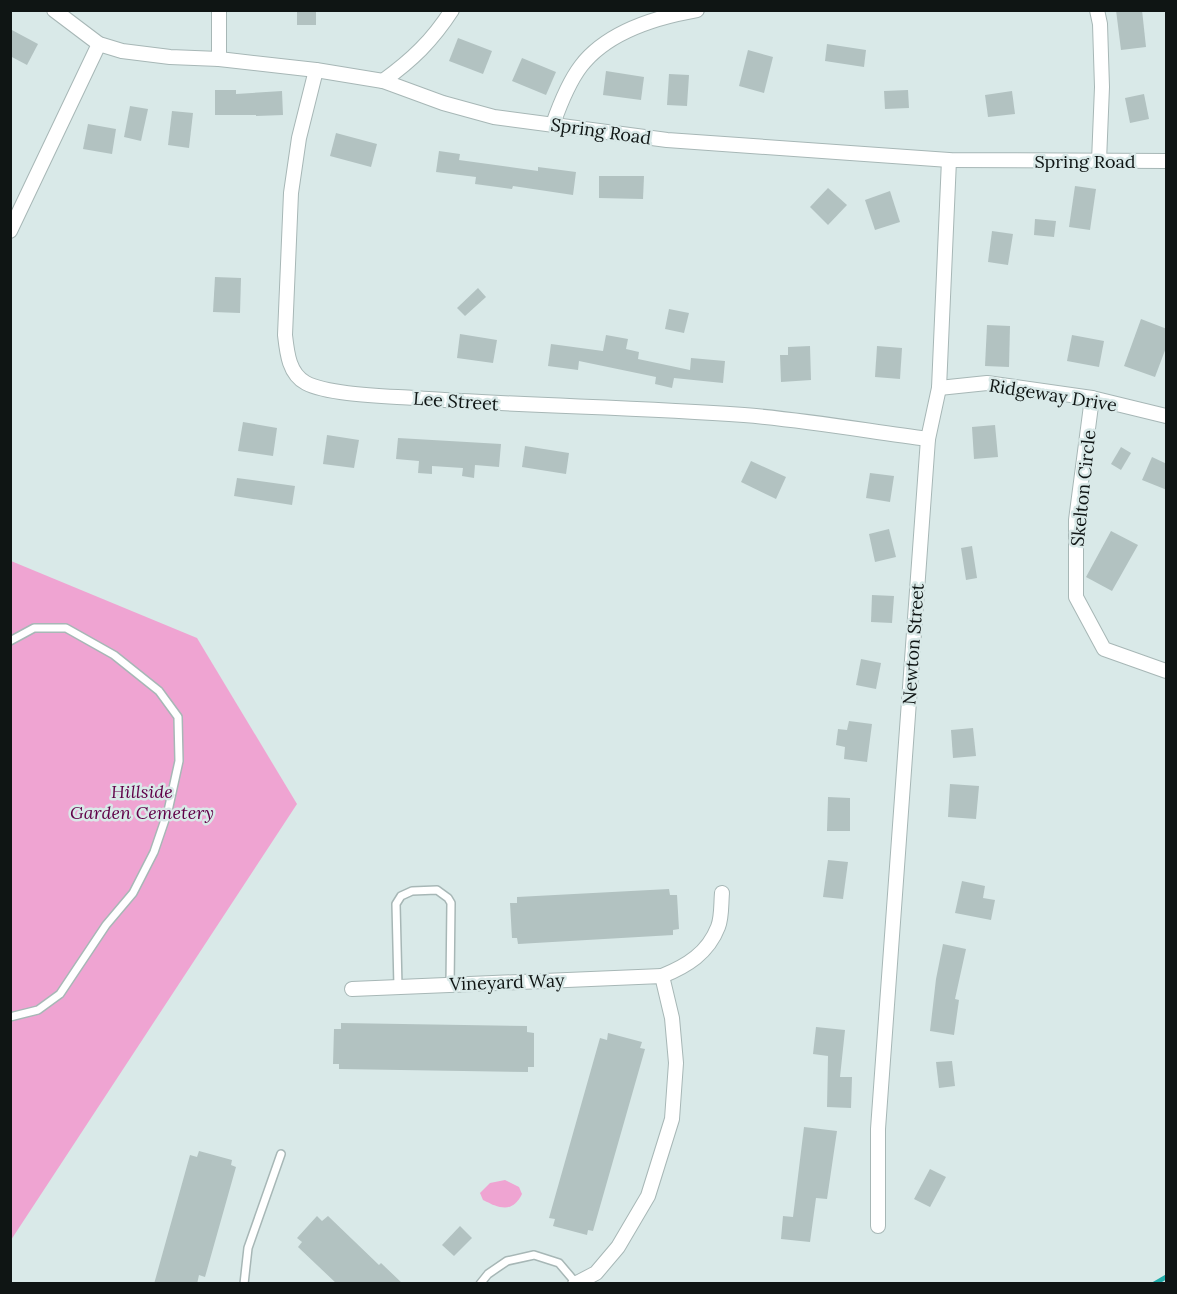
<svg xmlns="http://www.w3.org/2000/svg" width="1177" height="1294" viewBox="0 0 1177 1294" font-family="Lora,serif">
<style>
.green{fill:#efa4d2}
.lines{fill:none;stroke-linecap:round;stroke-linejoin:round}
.stream{stroke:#21aeab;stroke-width:4.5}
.building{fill:#b2c2c1}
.lane-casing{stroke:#a7b7b6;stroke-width:10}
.street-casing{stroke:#a7b7b6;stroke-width:16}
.lane{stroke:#fff;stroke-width:7}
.street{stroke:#fff;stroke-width:14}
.labels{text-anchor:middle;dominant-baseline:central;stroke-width:5;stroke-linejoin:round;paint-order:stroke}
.street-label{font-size:18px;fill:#0f1514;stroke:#d9e9e8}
.park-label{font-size:18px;font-style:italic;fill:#600048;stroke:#d9e9e8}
</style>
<rect width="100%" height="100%" fill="#d9e9e8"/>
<!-- green -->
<g class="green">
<polygon points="11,561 197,638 297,804 11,1240"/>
<path d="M505,1180L519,1187L522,1194C512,1214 499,1208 483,1200L480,1193L490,1183Z"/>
</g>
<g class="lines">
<!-- stream -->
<polyline class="stream" points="1154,1284 1166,1277"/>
</g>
<!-- building -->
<g class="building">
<rect x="297" y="10" width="19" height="15"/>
<polygon points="1116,10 1142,10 1146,47 1121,50"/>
<polygon points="10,29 38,44 27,65 10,56"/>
<polygon points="458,38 492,51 483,74 449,61"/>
<polygon points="827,44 866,50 864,67 825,61"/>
<polygon points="748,50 773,57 764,93 739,86"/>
<polygon points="522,58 556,72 546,95 512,81"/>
<polygon points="606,71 644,77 641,100 603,95"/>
<polygon points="669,74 689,75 687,106 667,105"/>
<polygon points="215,90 236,90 236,94 282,91 283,115 256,116 256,115 215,115"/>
<polygon points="908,90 909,108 885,109 884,91"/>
<polygon points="1012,91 1015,114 988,117 985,95"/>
<polygon points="1144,94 1149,119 1130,123 1125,98"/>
<polygon points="130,106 148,109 141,141 124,137"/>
<polygon points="172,111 193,113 189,148 168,145"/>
<polygon points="88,124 116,129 112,154 83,149"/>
<polygon points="336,133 377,144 371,167 330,156"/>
<polygon points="439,151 460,154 459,160 538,171 538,167 576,172 573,195 513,186 512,189 475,184 476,177 436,172"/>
<polygon points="599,176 644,176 643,199 599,198"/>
<polygon points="1075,186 1096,189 1090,230 1069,227"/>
<polygon points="828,188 847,205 828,225 810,207"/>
<polygon points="890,191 900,222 875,230 865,200"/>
<polygon points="1035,219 1056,221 1054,237 1034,235"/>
<polygon points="992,231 1013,234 1008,265 988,262"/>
<polygon points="215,277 241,278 240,313 213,312"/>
<polygon points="478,288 486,297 465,316 457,308"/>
<polygon points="669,309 689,313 684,333 665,329"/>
<polygon points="1141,319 1167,329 1167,345 1155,377 1124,366"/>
<polygon points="987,325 1010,326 1009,367 985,366"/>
<polygon points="460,334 497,340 493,363 457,358"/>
<polygon points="606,335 628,339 626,349 639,352 638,359 690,370 691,358 725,361 723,383 674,378 672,388 655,384 656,377 579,361 578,370 548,366 551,344 603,351"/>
<polygon points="1072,335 1104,341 1099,367 1067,361"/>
<polygon points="810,346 811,380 781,382 780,355 788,355 788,347"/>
<polygon points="877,346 902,348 900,379 875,377"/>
<polygon points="243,422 277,428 273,456 238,451"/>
<polygon points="995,425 998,457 974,459 972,427"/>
<polygon points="327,435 359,440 354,468 323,464"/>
<polygon points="398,438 501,444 499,467 475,465 474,478 462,476 463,468 432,466 432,474 418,473 419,461 396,459"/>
<polygon points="525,446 569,453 566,474 522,467"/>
<polygon points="1121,447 1131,453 1121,470 1111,464"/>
<polygon points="1152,457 1167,464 1167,490 1142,480"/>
<polygon points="751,461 786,477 776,499 741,482"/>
<polygon points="870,473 894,476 890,502 866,498"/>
<polygon points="237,478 295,486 292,505 234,496"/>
<polygon points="889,529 896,557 875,562 869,534"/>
<polygon points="1111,531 1138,545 1112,591 1086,577"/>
<polygon points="972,546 977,578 966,580 961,548"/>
<polygon points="872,595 894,596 892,623 871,622"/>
<polygon points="861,659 881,663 876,689 856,685"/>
<polygon points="849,721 872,724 867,762 844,759 845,747 836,745 838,729 847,730"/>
<polygon points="973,728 976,756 953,758 951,730"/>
<polygon points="950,784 979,786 976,819 948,817"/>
<polygon points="828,797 850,798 850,831 827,831"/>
<polygon points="828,860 848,862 843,899 823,897"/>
<polygon points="962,881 985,886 983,898 995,900 991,920 955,913"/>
<polygon points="669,889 670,895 677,895 679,929 673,930 673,935 518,944 517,938 512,938 510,903 517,903 517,897"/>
<polygon points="943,944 966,949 955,999 959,1000 954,1035 930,1031 936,979"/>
<polygon points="341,1023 527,1026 527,1032 534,1033 534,1067 528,1067 528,1072 339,1069 339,1064 333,1064 334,1029 341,1029"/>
<polygon points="816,1027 845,1030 840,1077 852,1077 851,1108 827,1107 828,1056 813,1054"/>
<polygon points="608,1033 642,1042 640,1048 645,1049 593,1231 588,1230 587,1235 553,1226 555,1219 549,1218 600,1038 607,1040"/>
<polygon points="952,1061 955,1086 939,1088 936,1062"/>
<polygon points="804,1127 837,1131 827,1199 816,1198 810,1242 781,1239 783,1216 793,1217"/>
<polygon points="199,1151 232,1160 231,1165 236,1167 205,1277 199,1275 197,1284 154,1284 190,1155 197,1157"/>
<polygon points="930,1169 946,1177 930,1207 914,1199"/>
<polygon points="317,1216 322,1221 328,1216 379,1265 381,1263 403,1284 337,1284 298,1247 302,1242 297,1238"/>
<polygon points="460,1226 472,1238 454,1256 442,1245"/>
</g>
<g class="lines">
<defs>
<g id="lane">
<polyline points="10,641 34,628 66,628 114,655 159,691 178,717 179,761 168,811 154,852 133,893 106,925 60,994 38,1010 10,1017"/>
<polyline points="398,987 396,904 401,896 412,891 437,890 448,898 451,903 450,985"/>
<polyline points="244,1284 248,1248 281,1154"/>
<polyline points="480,1284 488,1274 507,1261 534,1255 559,1263 576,1283"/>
</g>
<g id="street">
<polyline points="54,10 99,44 122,51 170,57 219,59 316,70 383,81 443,103 494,117 667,140 949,160 1166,161"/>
<polyline points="1097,10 1100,24 1102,87 1099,161"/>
<polyline points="219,59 219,10"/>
<path d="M316,70L299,138L291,193L285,335C287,353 289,374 306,383C329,395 387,396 414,398C524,406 634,407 744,415C806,420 867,431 928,439"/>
<path d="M383,81C412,60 432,41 452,10"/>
<path d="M553,124C560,104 568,83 581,66C607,32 657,17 697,10"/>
<polyline points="10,231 99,44"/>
<polyline points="939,388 987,383 1092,398 1166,416"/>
<polyline points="1092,398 1076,520 1076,597 1104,649 1166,671"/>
<path d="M662,976C687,966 708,953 718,927C722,917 721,903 722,893"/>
<polyline points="352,989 662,976 672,1018 676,1063 672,1119 648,1196 618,1247 596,1273 575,1284"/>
<polyline points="878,1226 878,1129 928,439 939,388 949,160"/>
</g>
</defs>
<!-- lane casing -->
<use href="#lane" class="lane-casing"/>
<!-- street casing -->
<use href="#street" class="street-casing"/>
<!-- lane -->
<use href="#lane" class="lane"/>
<!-- street -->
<use href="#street" class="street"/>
</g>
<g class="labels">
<!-- street labels -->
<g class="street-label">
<text transform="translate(601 131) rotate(8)">Spring Road</text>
<text x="1085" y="161">Spring Road</text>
<text transform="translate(1053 395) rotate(9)">Ridgeway Drive</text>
<text transform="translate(456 401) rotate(4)">Lee Street</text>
<text transform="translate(1083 488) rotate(-84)">Skelton Circle</text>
<text transform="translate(913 644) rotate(-86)">Newton Street</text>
<text transform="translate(507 982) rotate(-2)">Vineyard Way</text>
</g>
<!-- park labels -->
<g class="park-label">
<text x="142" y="791">Hillside<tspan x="142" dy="21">Garden Cemetery</tspan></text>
</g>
</g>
<!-- border -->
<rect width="1177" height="1294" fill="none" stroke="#0f1514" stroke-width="24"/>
</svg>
